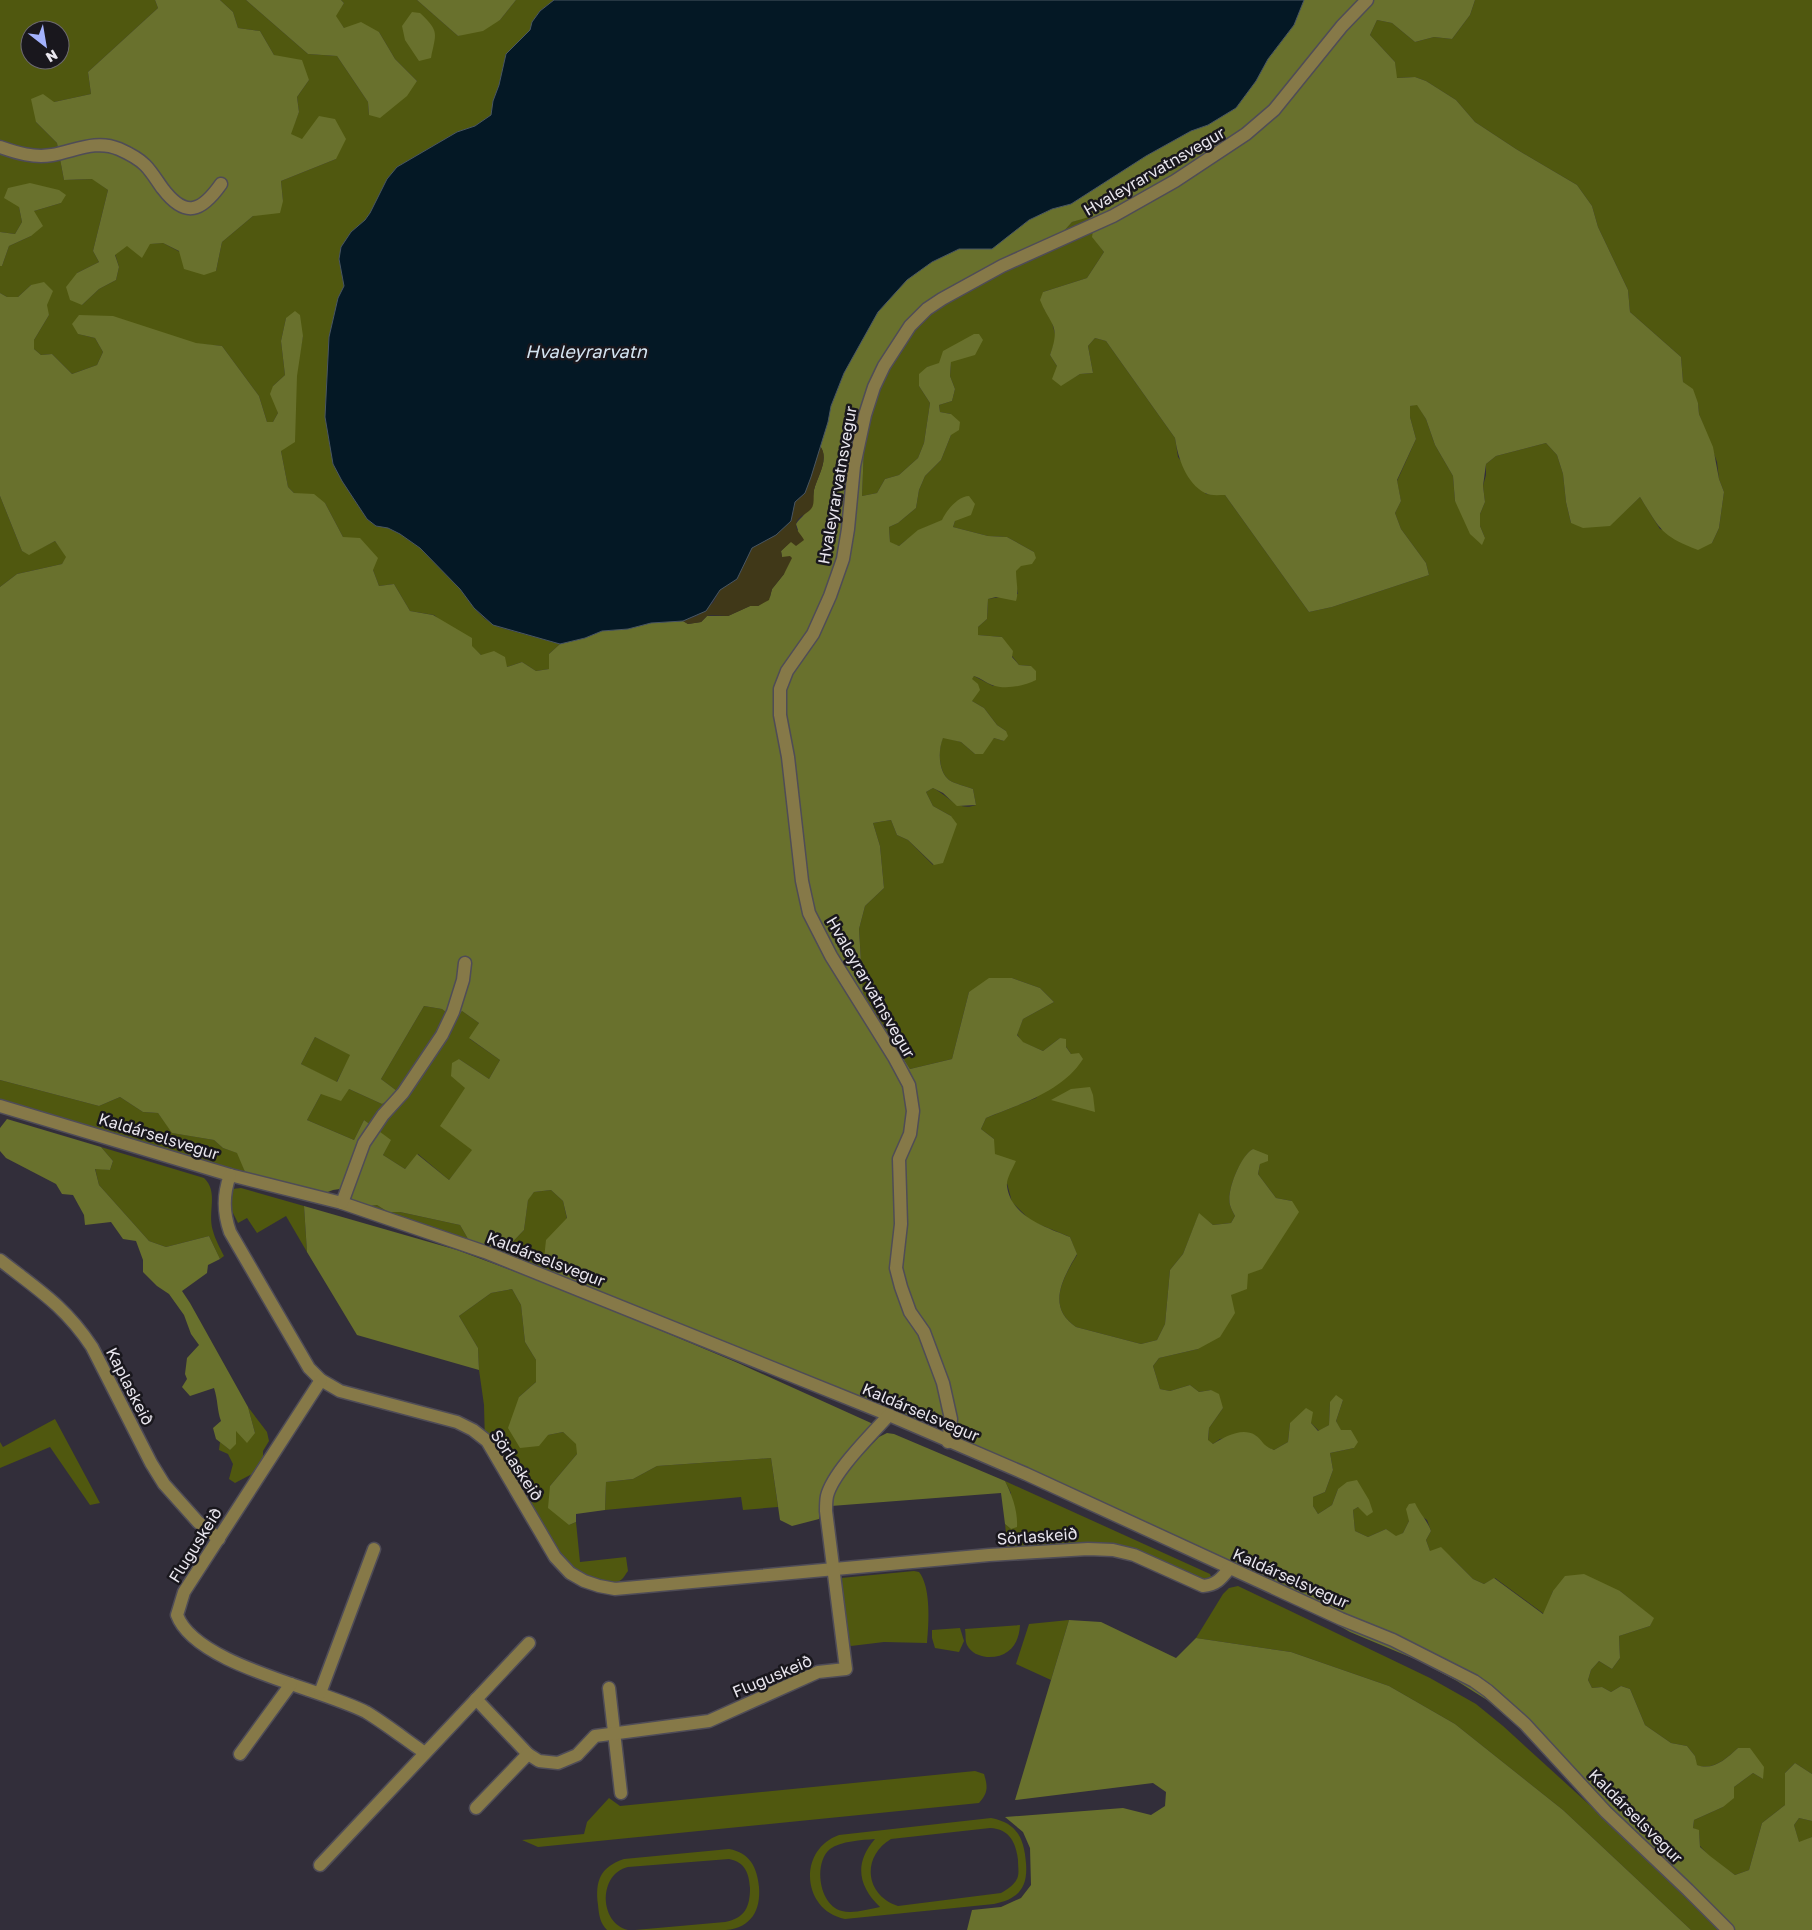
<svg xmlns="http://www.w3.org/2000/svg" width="1812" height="1930" viewBox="0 0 1812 1930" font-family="'Golos Text',sans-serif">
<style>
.green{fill:#50580f;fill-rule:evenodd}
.forest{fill:#69712d;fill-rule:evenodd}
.sand{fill:#403818}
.water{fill:#041825;stroke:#495662}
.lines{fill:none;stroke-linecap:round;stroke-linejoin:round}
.minor-casing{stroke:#4f4c57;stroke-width:15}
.minor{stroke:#867948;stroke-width:12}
.labels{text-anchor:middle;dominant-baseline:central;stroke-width:5;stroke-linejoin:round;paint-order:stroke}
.street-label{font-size:16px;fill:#eae7ef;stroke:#19171d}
.water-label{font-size:18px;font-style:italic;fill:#d5e5f2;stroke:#19171d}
</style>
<rect width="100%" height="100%" fill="#322e3a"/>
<!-- green -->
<g class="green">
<path d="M0,0H155L158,8L88,72L91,94L54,102L36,122L57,143L64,180L93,179L108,190L93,251L99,262L77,273L82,305L99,289L116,280L119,267L115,254L127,245L163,243L216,271L222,242L253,216L283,201L281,181L336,159L290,134L299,112L297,97L309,80L274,55L260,31L238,28L233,12L220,0H246L308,54L337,56L368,102L369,115L417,81L395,59L379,32L344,28L335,16L344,3L341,0H417L458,36L500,20L516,0H554L540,11L532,22L530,30L506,54L499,85L493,101L492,115L475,126L457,132L397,167L387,179L371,213L365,220L351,232L341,247L339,259L344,286L338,298L329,337L325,417L333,464L342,481L367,519L376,526L388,528L400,534L420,548L460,589L474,608L485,619L498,627L560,644L549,654V669L536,671L522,662L507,667L481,655L434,615L410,611L394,584L379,586L373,570L343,537L325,503L294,493L288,487L281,451L303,336L286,318L281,341L285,375L273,386L278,413L273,422H267L259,396L222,346L78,334L95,338L103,352L97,365L72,374L52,354L41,355L34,349V340L49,315L31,285L18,297H7L0,293V266H2L9,246L31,236L34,211L61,203L19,207L22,222L15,234L0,232ZM30,30H60V60H30Z"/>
<path d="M1475,0H1812V1774L1795,1763L1785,1773V1805L1762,1823L1749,1870L1735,1875L1710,1857L1700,1846L1699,1831L1693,1828L1694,1820L1723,1807L1734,1787L1753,1773L1763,1779L1738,1748C1726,1759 1713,1771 1696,1765L1695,1756L1687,1746L1671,1743L1645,1725L1630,1689L1621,1686L1611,1692L1602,1687L1592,1688L1588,1680L1591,1670L1599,1661L1612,1669L1620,1658L1619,1636L1650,1626L1653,1618L1620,1591H1553L1544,1614L1495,1578L1484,1584L1473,1579L1451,1557L1430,1551L1426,1540L1431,1531L1427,1520L1420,1515L1409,1521L1403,1533L1396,1537L1386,1529L1368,1537L1355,1531L1353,1510L1358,1507L1373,1512L1338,1489L1332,1505L1318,1514L1313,1506V1497L1325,1492L1333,1470L1330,1453L1354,1448L1351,1430L1341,1431L1336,1421L1343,1400L1330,1402L1329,1425L1319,1431L1311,1423H1290L1288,1442L1274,1450L1264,1446L1255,1435L1220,1439L1213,1444L1208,1441L1209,1428L1223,1408L1211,1390L1199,1392L1190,1385L1170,1391L1160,1389L1153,1366L1159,1358L1198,1349L1231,1295L1248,1274L1292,1201L1276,1198L1258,1174L1260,1164L1253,1149C1241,1156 1226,1191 1230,1205C1231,1209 1233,1212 1235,1216L1231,1223L1213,1225L1199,1214L1183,1254L1170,1270L1165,1324L1157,1340L1141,1344L1076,1327C1046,1307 1063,1278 1077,1255L1070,1237L1031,1221L1012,1202L1000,1157L994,1154V1139L981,1129L986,1118L1036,1098L1071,1054L1060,1038L1043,1051L1022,1042L1017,1034L1023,1019L1054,1002L1040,988L1012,978L969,992L952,1059L910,1069L863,994L859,929L865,906L884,888L880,846L873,823L891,820L897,835L908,840L933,865L951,816L933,806L926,792L933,788C949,796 957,812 976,805L973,789C966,786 955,784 949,780C938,771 938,749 943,737L961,742L975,754L994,738L1004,741L1006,731L997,725L984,708L972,701L971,679L974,676L993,686L1031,666L1019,665L1012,656L1002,637L978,635V627L987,619L988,599L1018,594L1016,584V570L1034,552L1007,537L988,536L953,527L955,521C932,520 916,532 899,546L890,543L889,527L898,523L916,508L919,490L925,476L941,460L951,435V414L940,412L939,405L952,401L955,389L950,376L951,362L927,367L919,386L930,403L924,443L918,458L899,475L885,479L877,493L862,496L864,448L872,407L883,376L921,314L1054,241L1072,222L1089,216L1094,224L1093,237L1104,252L1087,278L1043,292L1044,309L1051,318L1056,338L1050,355L1057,366L1061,385L1080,374L1093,373L1088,346L1095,338L1106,341L1175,438L1178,457L1206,494L1225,495L1309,612L1332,607L1429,575L1426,563L1401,529L1395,513L1401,501L1397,481L1416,439L1410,417V406L1417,404L1426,419L1435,445L1453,476L1455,501L1485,538L1480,526V514L1485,502L1483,486L1486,475V464L1496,456L1546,443L1557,455L1563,474L1566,502L1571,523L1609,526L1640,497L1660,529L1712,543L1719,528L1724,492L1719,479L1717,462L1699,414L1698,403L1683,382L1681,357L1630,312L1628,290L1598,227L1592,206L1577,185L1516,149L1475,122L1456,100L1426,81L1415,77L1396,78L1395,62L1370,35L1377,20L1392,23L1415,42L1434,37L1452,39L1470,15Z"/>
<polygon points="0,496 22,551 29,554 55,541 67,557 62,564 17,574 0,587"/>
<polygon points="424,1006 442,1009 456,1019 462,1011 479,1023 470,1039 500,1060 489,1079 459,1059 465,1088 473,1150 449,1180 418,1154 405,1169 383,1155 390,1140 364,1120 354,1140 307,1120 321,1094 349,1089 382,1104 397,1091 381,1079"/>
<polygon points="315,1037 351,1055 336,1083 301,1064"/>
<polygon points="0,1080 99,1106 120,1097 143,1112 158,1113 173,1133 214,1140 223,1148 238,1153 248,1179 0,1107"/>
<path d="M101,1147L204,1178C219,1192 207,1212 213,1231C215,1239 220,1248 224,1256L220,1259L209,1236L166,1247L149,1241L99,1185L95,1168L110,1170L113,1161Z"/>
<polygon points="241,1188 304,1206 307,1252 286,1216 257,1233 247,1218 238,1223 230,1207 232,1189"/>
<polygon points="551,1190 563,1201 567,1219 544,1259 555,1273 502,1253 524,1230 528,1199 534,1192"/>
<polygon points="377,1205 388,1212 400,1212 460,1225 471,1244 370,1206"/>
<path d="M512,1289L521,1305L525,1342L536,1360V1382L519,1397L548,1435L563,1432L577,1444V1454L550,1486L569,1525L576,1522L580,1562L626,1557L628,1571C626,1573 624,1578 621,1580C607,1590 579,1572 567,1564L485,1443L484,1405L479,1370L478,1348L459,1316L491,1293Z"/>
<polygon points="248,1407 267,1432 269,1441 263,1451 263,1460 252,1474 235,1483 229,1479 233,1464 228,1454 219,1450 220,1442 230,1450 236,1431 255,1433"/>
<polygon points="55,1419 100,1503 90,1505 50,1447 0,1468 0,1442 3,1447"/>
<polygon points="771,1458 778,1507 743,1510 741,1497 605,1510 606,1482 633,1479 657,1466"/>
<polygon points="1005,1481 1210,1574 1212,1579 1211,1583 1126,1555 1008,1551 1005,1524 1011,1529 1011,1493"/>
<path d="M914,1571L919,1572C931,1587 929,1623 927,1643L884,1642L851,1646L843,1641L837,1584L841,1578Z"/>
<polygon points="1238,1586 1430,1678 1476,1704 1503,1726 1617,1830 1720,1930 1691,1930 1563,1810 1455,1724 1389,1686 1291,1652 1196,1638 1223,1594 1229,1588"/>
<polygon points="1069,1620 1051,1680 1016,1664 1029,1624"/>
<path d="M1020,1625C1019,1645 1008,1658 987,1657C979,1656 971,1653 967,1645C965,1641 966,1634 965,1629Z"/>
<polygon points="960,1628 964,1641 959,1652 935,1648 932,1638 932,1630"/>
<path d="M975,1771L984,1774C988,1787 988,1793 979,1803L538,1847L522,1840L584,1834L587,1822L609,1798L620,1806Z"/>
<path d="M991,1818C1017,1823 1024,1838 1026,1863C1028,1887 1019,1899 994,1904L845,1919C802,1911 797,1850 839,1835ZM990,1828C1010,1829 1016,1843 1018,1860C1018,1865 1019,1872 1018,1876C1016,1884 1008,1889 1001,1893L898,1906C865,1895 861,1857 891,1839ZM875,1839C854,1863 858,1886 880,1907C869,1909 853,1914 842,1911C819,1906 813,1863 830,1849C841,1841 862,1840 875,1839Z"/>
<polygon points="1799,1818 1812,1821 1812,1837 1799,1843 1794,1825"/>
<path d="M729,1849C750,1853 757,1867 759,1887C761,1910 751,1928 726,1930H635L725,1922C745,1918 750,1907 750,1888C749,1873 745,1862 729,1859L628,1867C598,1874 599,1923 628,1930H607C600,1923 599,1915 598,1905C595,1881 600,1867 624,1859Z"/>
</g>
<!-- forest -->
<g class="forest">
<polygon points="155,0 220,0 233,12 238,28 260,31 274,55 302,60 309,80 297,97 299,112 291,134 302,139 319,116 335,119 346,139 336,159 281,181 283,201 280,213 253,216 222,242 216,271 204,275 184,269 179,251 163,243 150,244 142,258 127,246 115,255 119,267 116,280 99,289 82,305 70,300 66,287 77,273 99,262 93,251 108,190 92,179 64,180 57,143 36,122 31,99 43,94 54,102 91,94 88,72 158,8"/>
<polygon points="246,0 341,0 344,3 336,16 344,28 361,22 379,32 395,59 417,81 407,96 380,118 369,115 368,102 337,56 308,54"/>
<polygon points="417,0 516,0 500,20 483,31 458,36"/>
<path d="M1304,0H1475L1470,15L1452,39L1434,37L1415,42L1392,23L1377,20L1370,35L1395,62L1397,78L1415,77L1426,81L1456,100L1475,122L1516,149L1577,185L1592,206L1598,227L1628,290L1630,312L1681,357L1683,382L1693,389L1698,403L1699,414L1713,447L1719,479L1724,492L1719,528L1712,543L1698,550C1661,536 1660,529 1640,497L1610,526L1583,528L1571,523L1566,502L1563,474L1557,455L1546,443L1496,456L1486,464L1483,486L1485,502L1480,514V526L1485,538L1482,545L1470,534L1455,501L1453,476L1435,445L1426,419L1417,405L1410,406V417L1416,439L1397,480L1401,501L1395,513L1401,529L1426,563L1429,575L1332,607L1309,612L1225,495C1219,495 1210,496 1205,493C1186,483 1178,458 1175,438L1106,341L1095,338L1088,346L1093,373L1080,374L1061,386L1052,379L1057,366L1050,355C1061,324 1051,327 1040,300L1043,292L1087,278L1104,252L1092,237L1094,224L1089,217L1072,222L1055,241L945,294L901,340L872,407L864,448L862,496L877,493L885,479L899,475L918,458L924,443L930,403L919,386V374L927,367L939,363L943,351L974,334H979L983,340L975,355L951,362L950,376L955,389L952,401L939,405L940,412L951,414L960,422L959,430L951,435L941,460L925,476L919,490L916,508L898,523L889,527L890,542L899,546L918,530L942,520C946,511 958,496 969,496L975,504L971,515L955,521L953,527L988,536L1007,537L1034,552L1036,558L1032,564L1021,566L1016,571C1016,581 1019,592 1016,601L996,597L988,599L987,619L978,627V635L1002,637L1013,651L1012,657L1019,665L1031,666L1036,671V680C1025,686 1005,690 992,685C986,683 981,678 974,676L972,679L978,684L980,690L972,701L984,708L997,725L1006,731L1008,736L1004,741L994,738L983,754H975L961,742L943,738C938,750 938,771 949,780C955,784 966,786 973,789L976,805L957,806L943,793L933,788L926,792L933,806L951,816L957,824L943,863L934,865L908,840L897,835L891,820L873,823L880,846L884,888L865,906L859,929L863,994L910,1069L952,1059L969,992L989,978H1012L1040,988L1054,1002L1023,1019L1017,1035L1023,1042L1043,1051L1060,1038L1066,1039V1047L1071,1054L1079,1053L1083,1059C1062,1092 1020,1104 986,1118L981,1129L994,1139L995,1154L1016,1161C1013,1168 1006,1179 1007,1186C1011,1217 1046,1227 1070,1237L1077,1254C1063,1278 1046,1307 1076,1327L1141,1344L1157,1340L1165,1324L1170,1270L1183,1254L1199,1213L1213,1225L1231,1223L1235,1216C1233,1212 1231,1209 1230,1205C1226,1191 1241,1155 1253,1149L1268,1155V1161L1260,1164L1258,1174L1276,1198L1292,1201L1299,1212L1262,1269L1248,1274L1247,1289L1231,1295L1235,1313L1220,1337L1198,1349L1159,1358L1153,1366L1160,1389L1170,1391L1190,1385L1199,1392L1211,1390L1219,1394L1223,1408L1209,1428L1208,1440L1213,1444C1224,1437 1242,1427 1255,1435C1264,1441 1261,1445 1274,1450L1288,1442L1290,1423L1306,1408L1313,1412L1311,1423L1318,1431L1329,1425L1330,1402L1336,1395L1343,1400L1336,1421L1341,1430H1351L1358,1442L1354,1448L1330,1453L1333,1470L1325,1492L1313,1497V1506L1318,1514L1332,1505L1338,1489L1347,1482L1357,1480L1369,1500L1373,1512L1367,1516L1358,1507L1353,1510L1355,1531L1368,1537L1386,1529L1396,1536L1403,1533L1409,1521L1406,1509L1409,1504L1415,1503C1420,1514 1427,1520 1431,1531L1426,1540L1430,1551L1441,1547L1473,1579L1484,1584L1494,1578L1543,1614L1553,1591L1565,1576L1584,1574L1620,1591L1654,1618L1650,1626L1619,1636L1620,1658L1612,1669L1599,1661L1591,1670L1588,1680L1592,1688L1602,1687L1611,1692L1621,1686L1630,1689L1645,1725L1671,1743L1687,1746L1695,1756L1697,1765C1713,1771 1726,1759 1738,1748H1750L1764,1767L1763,1779L1753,1773L1734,1787V1798L1723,1807L1694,1820L1693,1828L1699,1830L1700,1847L1710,1856L1735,1875L1749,1870L1762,1823L1785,1805V1773L1795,1763L1812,1774V1821L1799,1818L1794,1825L1799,1842L1812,1837V1930H1735L1612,1808L1487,1700L1457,1681L1417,1660L1350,1632L1336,1624L954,1446L938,1424L935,1411L911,1421L555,1273L544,1259L546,1240L567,1218L563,1201L551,1190L534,1192L528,1200L524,1230L502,1253L471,1244L460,1225L400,1212H388L377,1205L370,1206L349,1201L353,1187L333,1190L317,1196L248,1179L237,1153L223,1148L214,1140L172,1133L158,1113L143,1112L120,1097L99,1106L0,1080V587L17,574L62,564L66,557L55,541L29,555L22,551L0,496V293L7,297H18L31,285L44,282L53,291L47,305L49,315L34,340V349L41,355L52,354L72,374L97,365L103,352L95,338L78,334L72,324L79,315L113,316L196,343L222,346L259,396L267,422H273L278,413L270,394L273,386L285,375L281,341L286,318L295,311L300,315L303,336L297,376L295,442L281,451L288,487L294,493L314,494L325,503L343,537L360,538L378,558L373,570L379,586L394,584L410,611L433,615L472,638V646L481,655L494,651L505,657L507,667L522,662L536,671L549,669V654L560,644L585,638L602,631L628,629L651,623L683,621L688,624L701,622L707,616H728L750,606H758L770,597L772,589L784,574L786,557H782L781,551L791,541L798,530L796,524C800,518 806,514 808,509C812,503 813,497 814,490C817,477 830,459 820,446L831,406L844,373L873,318L907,279L932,262L959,249H991L1029,220L1052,209L1071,204L1146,156L1191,131L1208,125L1236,108L1256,81L1268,59L1294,25ZM424,1006L442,1009L456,1020L462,1011L479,1023L469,1038L500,1060L489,1079L459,1059L452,1063L451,1076L465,1088L440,1126L472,1150L449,1180L417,1154L405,1169L383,1155L391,1140L364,1120L354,1140L307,1120L321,1094L341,1101L349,1089L382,1104L395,1097L397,1091L381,1079ZM315,1037L350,1055L337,1082L301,1064Z"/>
<path d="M412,12L420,13C440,32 436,33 431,58L419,61L405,40L402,26Z"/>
<polygon points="30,183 59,190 66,195 61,203 34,211 43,226 31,236 9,246 2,266 0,266 0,232 15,234 22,222 19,207 4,198 8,188"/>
<polygon points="1090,1087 1093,1095 1095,1112 1051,1100 1071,1089"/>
<path d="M7,1119L101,1147L113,1161L110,1170L95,1169L99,1185L149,1241L166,1247L209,1236L220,1259L208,1265L207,1273L182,1291L190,1303L248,1407L255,1433L247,1443L236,1431V1444L230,1450L216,1439L213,1428L221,1421C217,1410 218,1400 214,1388L190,1396L182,1387L187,1379L185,1374L187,1358L199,1345L191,1334L184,1315L169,1294L157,1286L143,1272V1260L136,1241L123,1239L111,1222L85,1225L84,1215L73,1195L62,1194L56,1184L6,1158L0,1151V1128Z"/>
<polygon points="304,1206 457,1250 567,1291 738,1363 871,1423 872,1430 822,1497 819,1519 792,1526 780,1520 771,1458 657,1466 633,1479 606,1482 605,1510 576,1514 576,1522 569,1525 548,1508 550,1486 577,1454 576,1444 563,1432 548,1435 539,1446 520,1448 508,1428 519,1397 536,1382 536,1360 525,1342 521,1305 512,1289 491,1293 459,1316 478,1348 479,1370 357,1335 307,1252"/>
<path d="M887,1433L894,1434L1005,1481C1012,1495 1018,1511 1017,1527L1011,1529L1005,1524L1001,1493L831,1506C834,1478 861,1457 879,1437Z"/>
<polygon points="1069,1620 1101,1622 1176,1658 1196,1638 1291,1652 1389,1686 1455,1724 1563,1810 1691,1930 967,1930 972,1910 1001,1907 1021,1898 1031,1885 1030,1848 1023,1832 1005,1817 1123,1808 1151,1815 1165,1806 1166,1792 1153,1783 1015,1800"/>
</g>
<!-- sand -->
<path class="sand" d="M820,446C830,458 817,477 814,490C813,497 815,504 811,509C806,515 795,517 796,526C796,531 802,535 804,540L796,546L791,542L781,551L782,557L790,556L792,558L784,574L772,589L769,600L758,606H750L728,616L711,615L707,616L701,622L688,624L683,621L697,616L713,603L720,590L737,579L752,548L776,535L791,521L795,502L805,493Z"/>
<!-- water -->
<polygon class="water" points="554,0 1304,0 1294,25 1268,59 1256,81 1236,108 1208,125 1191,131 1146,156 1071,204 1052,209 1029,220 992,249 959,249 932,262 907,280 878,312 844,373 831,406 828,422 811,477 805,493 795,502 791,521 776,535 752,548 737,579 720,590 706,611 683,621 651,623 628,629 602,631 585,638 560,644 493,625 474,608 460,589 420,548 400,534 388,528 376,526 367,519 342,481 333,464 325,417 329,337 338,298 344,286 339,259 341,247 351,232 365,220 370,213 387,179 397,167 457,132 475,126 491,115 493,101 499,85 506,54 530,30 532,22 540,11"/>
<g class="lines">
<defs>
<g id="minor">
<path d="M0,147C17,153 34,158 52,155C75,151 96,139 119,149C128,153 138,158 145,165C152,172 157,181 163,189C186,219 202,211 221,184"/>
<polyline points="0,1106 230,1175 342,1203 485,1252 889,1415 1026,1474 1341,1619 1393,1640 1474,1681 1488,1691 1525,1724 1606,1812 1688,1890 1728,1930"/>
<path d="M230,1175C223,1195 223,1212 230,1232L309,1368L321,1380L340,1391L457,1422L473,1430L487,1441L555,1557L570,1573L584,1581L599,1586L615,1589L989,1555L1088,1549L1113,1550L1134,1555L1203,1586C1216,1585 1221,1579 1229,1569"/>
<polyline points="342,1203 364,1143 383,1115 403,1093 442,1035 453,1012 463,980 465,963"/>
<path d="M0,1260C37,1289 65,1306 92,1347L151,1463L164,1484L198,1522L219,1539"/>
<path d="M321,1380L184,1592L177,1615C195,1665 320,1688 366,1712C386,1724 406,1740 425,1753"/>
<polyline points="948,1442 951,1419 943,1383 924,1332 910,1312 901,1287 896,1268 901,1224 899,1159 910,1134 913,1111 909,1085 894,1057 831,956 809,913 802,881 788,757 780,715 780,689 787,671 813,634 830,596 843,559 848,529 854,466 865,415 874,387 884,366 910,326 927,309 942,299 1002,266 1113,216 1175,181 1246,134 1274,110 1342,26 1367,0"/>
<polyline points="609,1688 621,1793"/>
<polyline points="320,1693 374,1549"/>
<path d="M476,1699L528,1754L539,1761L558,1763L577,1755L595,1736L709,1721L818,1672L846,1669L826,1511C826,1506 826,1501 827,1496C833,1472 872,1434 889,1415"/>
<polyline points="240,1754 291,1684"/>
<polyline points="476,1808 528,1754"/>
<polyline points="320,1865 529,1643"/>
</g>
</defs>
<!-- minor casing -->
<use href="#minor" class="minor-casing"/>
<!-- minor -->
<use href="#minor" class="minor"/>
</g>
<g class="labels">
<!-- street labels -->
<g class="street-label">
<text transform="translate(1154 171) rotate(-30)">Hvaleyrarvatnsvegur</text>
<text transform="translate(837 485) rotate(-80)">Hvaleyrarvatnsvegur</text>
<text transform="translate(871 987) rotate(60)">Hvaleyrarvatnsvegur</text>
<text transform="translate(159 1136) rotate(17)">Kaldárselsvegur</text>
<text transform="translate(546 1259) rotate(21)">Kaldárselsvegur</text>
<text transform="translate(130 1386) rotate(63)">Kaplaskeið</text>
<text transform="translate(921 1412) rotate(23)">Kaldárselsvegur</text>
<text transform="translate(517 1465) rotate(57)">Sörlaskeið</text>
<text transform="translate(1037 1536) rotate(-4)">Sörlaskeið</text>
<text transform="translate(195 1545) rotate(-58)">Fluguskeið</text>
<text transform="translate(1291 1578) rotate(24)">Kaldárselsvegur</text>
<text transform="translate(772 1676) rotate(-23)">Fluguskeið</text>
<text transform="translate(1636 1816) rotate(45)">Kaldárselsvegur</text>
</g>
<!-- water labels -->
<g class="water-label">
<text x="586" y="351">Hvaleyrarvatn</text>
</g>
</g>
<!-- north arrow -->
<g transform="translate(45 45) rotate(149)"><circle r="24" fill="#19171d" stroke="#6d6a71"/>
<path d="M0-4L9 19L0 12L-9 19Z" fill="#a3b2fd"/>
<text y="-8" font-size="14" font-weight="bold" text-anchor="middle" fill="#eae7ef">N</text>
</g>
</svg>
